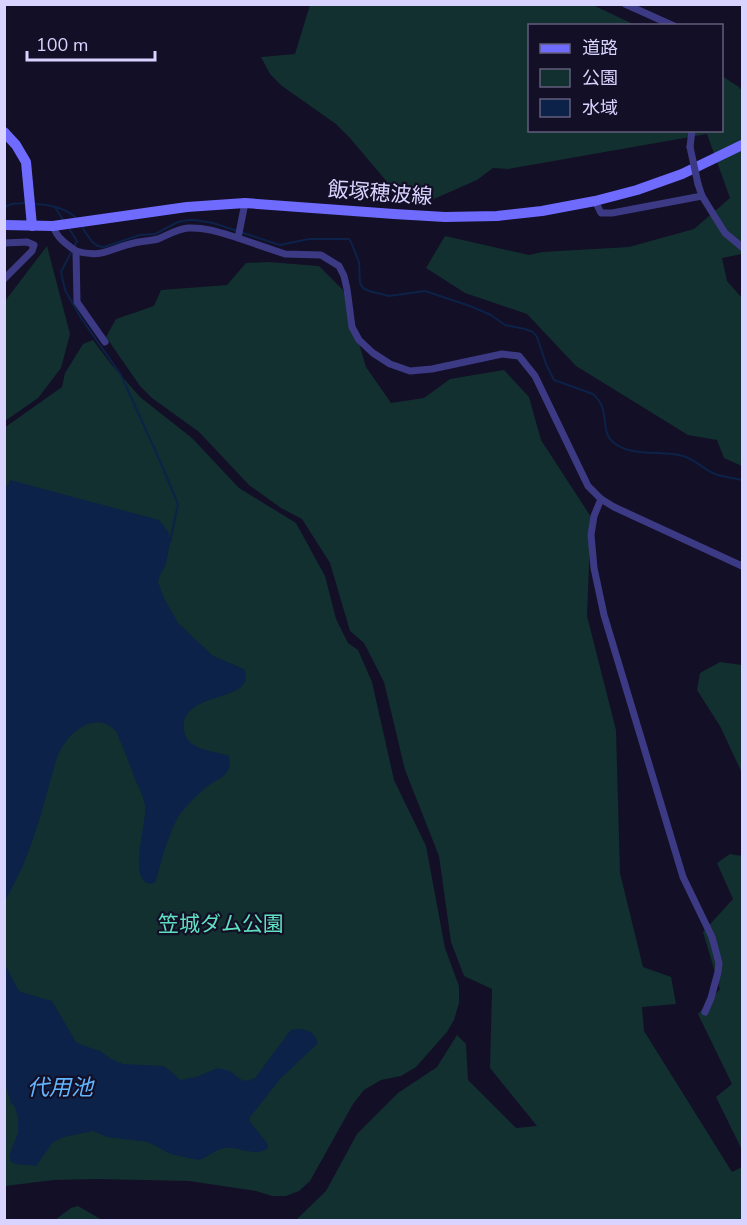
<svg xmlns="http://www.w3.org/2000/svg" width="747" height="1225" viewBox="0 0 747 1225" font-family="'Nunito Sans','Noto Sans JP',sans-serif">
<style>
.green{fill:#12302f}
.water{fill:#0c2248}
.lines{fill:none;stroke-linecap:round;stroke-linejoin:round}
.stream{stroke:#0c2248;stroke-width:2}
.street{stroke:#3d3a85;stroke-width:7}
.secondary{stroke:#6f6bff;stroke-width:10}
.street-bridge{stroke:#3d3a85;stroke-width:7}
.labels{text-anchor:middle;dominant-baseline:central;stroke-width:4.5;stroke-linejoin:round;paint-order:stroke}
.street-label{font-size:21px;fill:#d9d4ff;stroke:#130f26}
.park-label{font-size:21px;fill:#5fe0c0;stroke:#130f26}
.water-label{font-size:22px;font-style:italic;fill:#62b6ff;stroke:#130f26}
</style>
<rect width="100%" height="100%" fill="#130f26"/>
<!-- green -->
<g class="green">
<polygon points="310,5 593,5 635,25 530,26 530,130 722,130 722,76 739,87 742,91 742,254 722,258 727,281 742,298 742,466 724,458 717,440 688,435 576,366 527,314 465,293 426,268 445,236 529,255 542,252 629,247 694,229 730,198 707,134 508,169 493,168 477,180 427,202 407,201 394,190 349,137 336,124 282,86 270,74 261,57 295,54"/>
<polygon points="47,246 70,334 61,368 38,398 5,421 5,301"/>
<polygon points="268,262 319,266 343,290 366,367 391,403 424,398 450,379 504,370 529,397 541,440 591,517 587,616 616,730 620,873 643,967 671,977 676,1004 642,1007 644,1031 732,1172 742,1167 742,1220 296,1220 326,1191 357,1134 398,1093 437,1067 457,1035 466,1044 468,1080 516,1128 537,1126 490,1068 492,989 464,976 451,942 439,856 405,770 384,682 364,643 350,631 330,563 302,519 281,508 249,485 199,432 152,398 140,386 106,337 116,319 154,306 161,290 227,285 246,263"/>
<polygon points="93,340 111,364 140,397 192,438 239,488 296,523 325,576 336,619 348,643 358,650 372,682 394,780 426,846 445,948 459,986 459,1003 454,1020 447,1032 416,1067 401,1076 381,1080 364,1090 353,1104 310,1181 299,1191 286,1196 272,1196 256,1191 189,1181 96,1179 54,1180 5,1186 4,428 62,387 65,373 83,344"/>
<polygon points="720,662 742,665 742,773 720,726 697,690 700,673"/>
<polygon points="730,854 742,856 742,1150 716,1097 732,1084 698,1014 720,989 703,932 733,899 717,863"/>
<polygon points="78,1206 102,1220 55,1220 71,1208"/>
</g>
<!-- water -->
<g class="water">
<path d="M10,480L159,520L169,533L170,542L166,564L160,575L158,582L164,598L178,623L213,656L244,669C259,704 179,689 184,730C185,736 188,742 194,745C204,751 218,752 229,756C234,778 215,778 203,790C195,797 180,812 176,821C166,841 161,863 155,883C124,890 148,819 145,806C144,797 139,788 135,779C129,763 123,747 116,731C93,709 67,734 57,757C43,806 32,857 5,900L4,486L8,485Z"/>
<path d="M5,965L18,989L21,992L52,1001L76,1042L82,1045L100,1051L113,1060L123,1064L163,1066L168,1069L180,1080L196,1077L218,1068L230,1071L240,1079L245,1081L255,1078L290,1031C300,1026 318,1031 317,1044L281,1078L250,1117V1122L268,1144V1148C254,1158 240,1146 225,1148C215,1149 208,1158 198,1160L170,1154L158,1147L147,1142L107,1137L93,1131L64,1137L53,1142L36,1166C27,1164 18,1166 11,1162L9,1155L18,1133V1119L15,1107L11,1103L5,1084Z"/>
</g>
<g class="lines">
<!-- stream -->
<g class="stream">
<path d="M34,204C48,204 66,208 76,218"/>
<polyline points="4,207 12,204 25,203"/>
<polyline points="55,207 63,220"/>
<path d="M81,225C87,234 92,247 104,247L140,235L155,234L178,222L188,220H195L213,223L280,245L309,239H349L351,242L359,262L360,283L363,288L369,291L389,296L425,291L470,306L491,315L505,325L525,329L533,332L537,337L546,364L554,380L593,394C611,410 600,428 611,440C627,458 662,450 683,456C695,459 704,470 715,474C724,477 734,478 742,480"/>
<polyline points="68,227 77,241 61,272 65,290 81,318 121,375 160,461 178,504 170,542"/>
</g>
<!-- street -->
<g class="street">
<polyline points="625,4 674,26"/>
<polyline points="690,147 692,130"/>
<polyline points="698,184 702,196 725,233 742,247"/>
<polyline points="595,201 601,213 612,213 702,196"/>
<polyline points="245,203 238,238 285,254 321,255 339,266 344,276 347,289 352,327 359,340 373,353 390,364 410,371 432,369 502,354 519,356 535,376 588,486 601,499 614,507 742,566"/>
<path d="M53,226C57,238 66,244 76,251L77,302L105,342"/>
<polyline points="4,243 27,242 34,245 32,251 4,279"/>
<path d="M76,251C102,259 111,248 134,243C142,241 150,241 158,239C168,235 177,229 188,228C206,227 222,233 238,238"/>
<polyline points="601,499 594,516 591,535 594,568 604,615 683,877 712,937 719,963 718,972 711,998 705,1012"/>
</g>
<!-- secondary -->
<g class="secondary">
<polyline points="4,132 16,145 26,162 32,226"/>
<polyline points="4,225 53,226 187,207 245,203 394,214 445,217 497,216 542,211 595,201 637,190 682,174 742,145"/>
</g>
<!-- street-bridge -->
<polyline class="street-bridge" points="690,147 698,184"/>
</g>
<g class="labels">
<!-- street labels -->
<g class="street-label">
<text transform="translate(380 193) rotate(4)">飯塚穂波線</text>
</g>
<!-- park labels -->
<g class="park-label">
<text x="221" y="924">笠城ダム公園</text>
</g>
<!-- water labels -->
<g class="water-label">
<text x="60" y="1088">代用池</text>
</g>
</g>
<!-- border -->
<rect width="747" height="1225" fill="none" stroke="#d9d4ff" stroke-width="12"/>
<!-- legend -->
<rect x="528" y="24" width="195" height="108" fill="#130f26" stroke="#625e7d" stroke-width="1.5"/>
<rect x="540" y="44" width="30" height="9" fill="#6f6bff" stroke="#625e7d" stroke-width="1.5"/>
<text x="582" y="54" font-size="18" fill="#d9d4ff">道路</text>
<rect x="540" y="69" width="30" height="18" fill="#12302f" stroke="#625e7d" stroke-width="1.5"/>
<text x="582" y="84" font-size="18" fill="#d9d4ff">公園</text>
<rect x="540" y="99" width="30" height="18" fill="#0c2248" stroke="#625e7d" stroke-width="1.5"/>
<text x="582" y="114" font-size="18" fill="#d9d4ff">水域</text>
<!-- scale -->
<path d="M27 51v9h128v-9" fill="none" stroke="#d9d4ff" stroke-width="3"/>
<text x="36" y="51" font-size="18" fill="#d9d4ff" stroke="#130f26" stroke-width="4.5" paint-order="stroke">100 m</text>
</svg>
